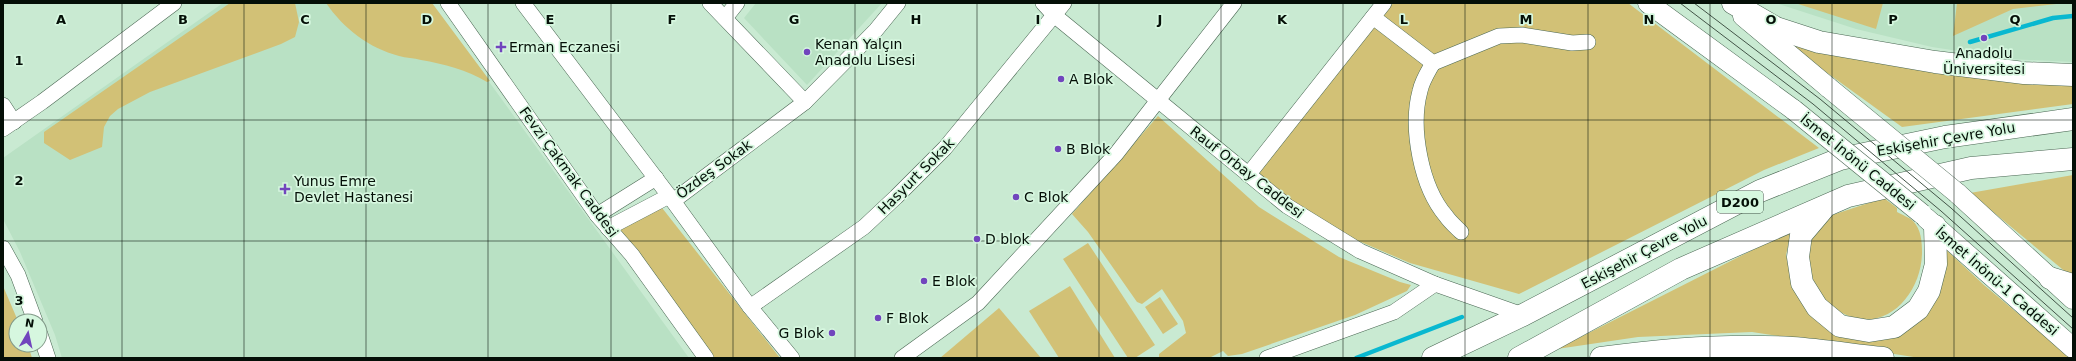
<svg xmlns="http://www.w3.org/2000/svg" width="2076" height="361" viewBox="0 0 2076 361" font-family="'DejaVu Sans',sans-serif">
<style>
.built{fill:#b9e1c4}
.green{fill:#d2c176}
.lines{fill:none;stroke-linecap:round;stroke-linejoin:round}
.stream{stroke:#09b8d0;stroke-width:4.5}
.minor-casing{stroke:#4a6753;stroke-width:16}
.major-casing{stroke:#4a6753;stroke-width:21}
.highway-casing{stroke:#4a6753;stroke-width:23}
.minor{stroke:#fff;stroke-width:15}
.major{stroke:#fff;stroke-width:20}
.highway{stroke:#fff;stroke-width:22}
.tram{stroke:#435548;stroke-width:1}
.major-bridge-casing{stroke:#4a6753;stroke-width:21;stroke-linecap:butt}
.major-bridge{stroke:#fff;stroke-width:20}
.grid{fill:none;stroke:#040f07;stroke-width:1;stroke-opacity:0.55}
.poi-dot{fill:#7145bd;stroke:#d6f7df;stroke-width:1.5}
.labels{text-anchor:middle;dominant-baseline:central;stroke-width:3.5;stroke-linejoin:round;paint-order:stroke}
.shield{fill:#d6f7df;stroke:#435548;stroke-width:1}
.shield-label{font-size:13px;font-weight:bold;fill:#040f07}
.poi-label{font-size:14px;fill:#040f07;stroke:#d6f7df;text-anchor:start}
.street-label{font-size:14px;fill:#040f07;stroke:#d6f7df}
.grid-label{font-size:13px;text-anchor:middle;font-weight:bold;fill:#040f07;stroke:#d6f7df;stroke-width:3.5;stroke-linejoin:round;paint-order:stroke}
</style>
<rect width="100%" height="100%" fill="#c9ead2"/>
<!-- built -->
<g class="built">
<polygon points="223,3 432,3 689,358 62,358 55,335 20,252 3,219 3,158"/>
<polygon points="756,3 882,3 807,85 744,18"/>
<polygon points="1776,3 2073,3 2073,62 2010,59 1932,47 1856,29"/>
</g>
<!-- green -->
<g class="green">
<polygon points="230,3 295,3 299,22 295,37 281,44 150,92 118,109 110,116 104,127 102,147 70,160 44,143 44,132"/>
<path d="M326,3H432L490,81L487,82C467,70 444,64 421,60C414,58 406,58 399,56C369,48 344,29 326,3Z"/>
<polygon points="1393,3 1628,3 1819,148 1764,170 1519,294 1410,263 1347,236 1287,197 1257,173"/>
<polygon points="1795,3 1883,3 1876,29"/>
<polygon points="1957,3 2065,3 2013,9 1953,36"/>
<polygon points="1783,41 2073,85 2073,104 1902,127"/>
<polygon points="1158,116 1259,207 1339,257 1400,282 1411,285 1407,291 1355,315 1242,354 1228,356 1223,351 1209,358 1159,358 1159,354 1186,333 1183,321 1162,289 1142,304 1137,302 1088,232 1072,214"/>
<polygon points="2073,175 2073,278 1970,193"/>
<path d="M1884,198L1897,208V212C1902,215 1909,217 1913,221C1921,229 1922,241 1922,252C1922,297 1880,340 1836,309C1832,307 1826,304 1823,301C1816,292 1811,279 1805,269L1813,229L1823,218Z"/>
<polygon points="659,204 780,358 713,358 614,228"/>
<polygon points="1792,230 1786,255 1794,287 1823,322 1910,323 1942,246 1984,285 2071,358 1920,358 1752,332 1638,337 1557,349"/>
<polygon points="1088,243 1155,345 1135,358 1128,358 1063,259"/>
<polygon points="3,286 18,321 16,321 16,345 28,345 32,358 3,358"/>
<polygon points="1070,286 1115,358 1059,358 1029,311"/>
<polygon points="1160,297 1178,324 1163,334 1145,307"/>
<polygon points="999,308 1041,358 940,358"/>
</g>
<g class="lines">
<!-- stream -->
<g class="stream">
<polyline points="1970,42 2053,18 2073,16"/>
<polyline points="1356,358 1462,317"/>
</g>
<defs>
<g id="minor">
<polyline points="448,3 597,215 632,255 706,358"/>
<polyline points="523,3 673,201 805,102 710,3"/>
<polyline points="1043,3 1054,15 1287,206 1360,251 1435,284 1523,315"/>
<polyline points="1373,17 1433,63 1499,36 1522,35 1572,43 1588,42"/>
<polyline points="725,18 737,3"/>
<path d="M1433,63C1428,72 1422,81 1420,91C1410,128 1421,187 1446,216C1450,222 1456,227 1461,232"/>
<polyline points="805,102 876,30 898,3"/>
<polyline points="3,105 14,122"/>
<polyline points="3,129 42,102 174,3"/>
<polyline points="1248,175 1384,3"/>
<polyline points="673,201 750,307 792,358"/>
<polyline points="597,215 656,178"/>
<polyline points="608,228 669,196"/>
<polyline points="3,248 18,275 35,321"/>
<polyline points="750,307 864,227 896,197 945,148 1064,3"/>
<polyline points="40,334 48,358"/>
<polyline points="902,358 978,303 1116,154 1234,3"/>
<polyline points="1267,358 1394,312 1435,284"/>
</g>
<g id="major">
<polyline points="1648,3 1794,110"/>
<polyline points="1743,16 1829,88"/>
<polyline points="1957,193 2073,299"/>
<polyline points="1926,218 2073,348"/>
</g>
<g id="highway">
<polyline points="1733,3 1776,28 1819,42 1935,62 2024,73 2073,75"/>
<polyline points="1823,209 1801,235 1798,257 1802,283 1817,307 1840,326 1869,331 1894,327 1918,309 1929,291 1936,264 1935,226"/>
<polyline points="2050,278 2073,285"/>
<polyline points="1433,358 1523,315 1760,191 1840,159 1945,137 2073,119"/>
<polyline points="1519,358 1681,269 1848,196 1971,168 2073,159"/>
<path d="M1601,358C1665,349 1728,344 1792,348C1822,350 1853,355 1883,358"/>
</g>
</defs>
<!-- minor casing -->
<use href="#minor" class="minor-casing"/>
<!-- major casing -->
<use href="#major" class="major-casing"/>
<!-- highway casing -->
<use href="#highway" class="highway-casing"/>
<!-- minor -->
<use href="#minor" class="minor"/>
<!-- major -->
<use href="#major" class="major"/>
<!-- highway -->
<use href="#highway" class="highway"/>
<!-- tram -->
<g class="tram">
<polyline points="1680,3 1813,104 1941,211 2073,329"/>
<polyline points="1694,3 1820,99 1951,208 2073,318"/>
</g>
<defs>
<g id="major-bridge">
<polyline points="1829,88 1957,193"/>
<polyline points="1794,110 1922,214"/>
</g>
</defs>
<!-- major-bridge casing -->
<use href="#major-bridge" class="major-bridge-casing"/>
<!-- major-bridge -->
<use href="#major-bridge" class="major-bridge"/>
</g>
<!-- grid -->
<path class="grid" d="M122,3V358M244,3V358M366,3V358M488,3V358M611,3V358M733,3V358M855,3V358M977,3V358M1099,3V358M1221,3V358M1343,3V358M1465,3V358M1588,3V358M1710,3V358M1832,3V358M1954,3V358M3,120H2073M3,241H2073"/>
<!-- markers -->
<g class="poi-dot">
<circle cx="1984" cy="38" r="4"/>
<path d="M499 41h4v4h4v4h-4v4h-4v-4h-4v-4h4z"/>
<circle cx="807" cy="52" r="4"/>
<circle cx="1061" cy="79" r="4"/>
<circle cx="1058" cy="149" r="4"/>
<path d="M283 183h4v4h4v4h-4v4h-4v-4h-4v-4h4z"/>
<circle cx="1016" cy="197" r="4"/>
<circle cx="977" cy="239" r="4"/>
<circle cx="924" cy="281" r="4"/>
<circle cx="878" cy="318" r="4"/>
<circle cx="832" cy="333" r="4"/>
</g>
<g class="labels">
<!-- shield labels -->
<rect class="shield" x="1717" y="191" width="46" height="22" rx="3"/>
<g class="shield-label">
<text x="1740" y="202">D200</text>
</g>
<!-- poi labels -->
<g class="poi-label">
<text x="815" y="44">Kenan Yalçın<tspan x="815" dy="16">Anadolu Lisesi</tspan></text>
<text x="509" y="47">Erman Eczanesi</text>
<text x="1984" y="53" text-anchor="middle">Anadolu<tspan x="1984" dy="16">Üniversitesi</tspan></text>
<text x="1069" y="79">A Blok</text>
<text x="1066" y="149">B Blok</text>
<text x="294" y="181">Yunus Emre<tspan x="294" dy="16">Devlet Hastanesi</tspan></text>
<text x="1024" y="197">C Blok</text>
<text x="985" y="239">D blok</text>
<text x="932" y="281">E Blok</text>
<text x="886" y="318">F Blok</text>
<text x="824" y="333" text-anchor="end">G Blok</text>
</g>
<!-- street labels -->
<g class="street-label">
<text transform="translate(1946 139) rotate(-10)">Eskişehir Çevre Yolu</text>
<text transform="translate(1858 162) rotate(39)">İsmet İnönü Caddesi</text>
<text transform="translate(714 169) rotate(-36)">Özdeş Sokak</text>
<text transform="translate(569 172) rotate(54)">Fevzi Çakmak Caddesi</text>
<text transform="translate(1247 172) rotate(38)">Rauf Orbay Caddesi</text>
<text transform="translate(916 176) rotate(-45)">Hasyurt Sokak</text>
<text transform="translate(1644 252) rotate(-28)">Eskişehir Çevre Yolu</text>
<text transform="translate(1997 281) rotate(41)">İsmet İnönü-1 Caddesi</text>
</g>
</g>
<g class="grid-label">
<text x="61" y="24">A</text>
<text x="183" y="24">B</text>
<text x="305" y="24">C</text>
<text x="427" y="24">D</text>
<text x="550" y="24">E</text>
<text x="672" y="24">F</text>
<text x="794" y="24">G</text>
<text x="916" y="24">H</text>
<text x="1038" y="24">I</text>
<text x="1160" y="24">J</text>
<text x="1282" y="24">K</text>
<text x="1404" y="24">L</text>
<text x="1526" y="24">M</text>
<text x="1649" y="24">N</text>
<text x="1771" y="24">O</text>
<text x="1893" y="24">P</text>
<text x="2015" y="24">Q</text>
<text x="19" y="65">1</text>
<text x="19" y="185">2</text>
<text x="19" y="305">3</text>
</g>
<!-- border -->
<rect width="2076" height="361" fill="none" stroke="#040f07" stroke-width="8"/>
<!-- north arrow -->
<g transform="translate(28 333) rotate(9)"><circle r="19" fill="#d6f7df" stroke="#829a89"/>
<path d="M0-3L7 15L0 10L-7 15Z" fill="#7145bd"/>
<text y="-6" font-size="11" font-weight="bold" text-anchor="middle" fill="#040f07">N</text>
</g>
</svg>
